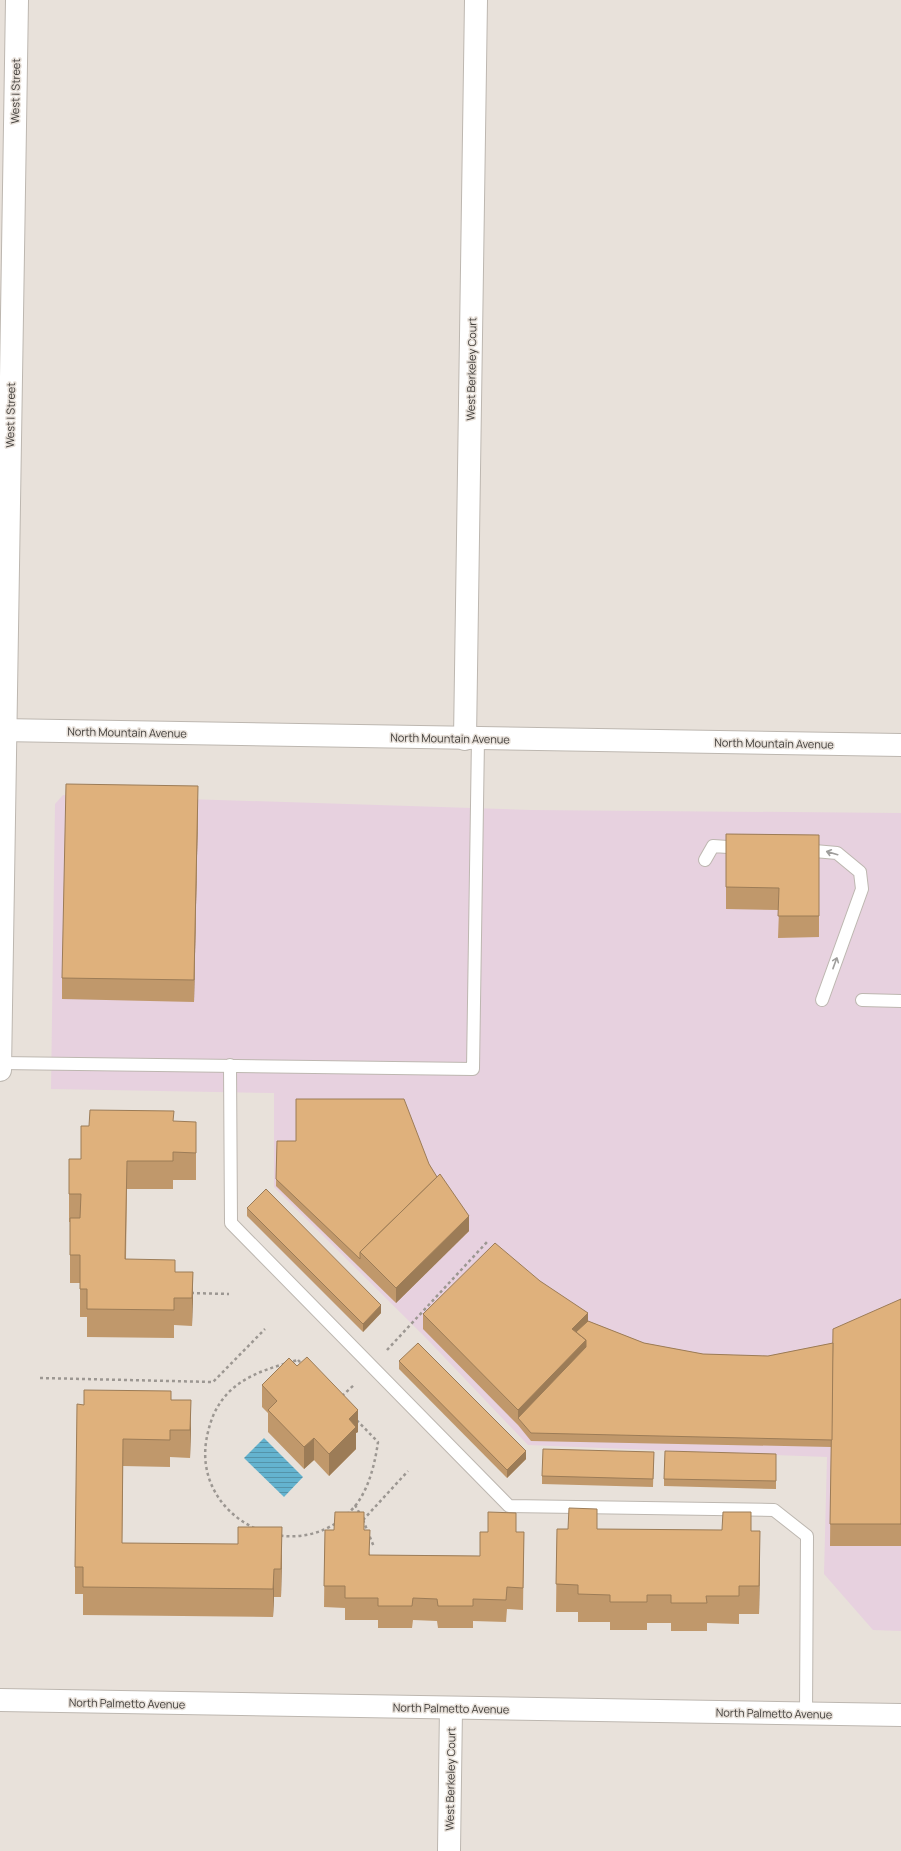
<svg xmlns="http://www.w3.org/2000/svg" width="901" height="1851" viewBox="0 0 901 1851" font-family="Manrope,sans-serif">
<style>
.commercial{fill:#e7d1df}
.water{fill:url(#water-rules)}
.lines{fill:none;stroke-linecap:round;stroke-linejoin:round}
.lane-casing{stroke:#bdb7b0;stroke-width:14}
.street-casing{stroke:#bdb7b0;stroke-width:24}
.secondary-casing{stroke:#bdb7b0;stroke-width:24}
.path{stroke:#9c9792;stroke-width:2.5;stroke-dasharray:3 3;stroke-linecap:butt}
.lane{stroke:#fff;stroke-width:12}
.street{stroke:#fff;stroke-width:22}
.secondary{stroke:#fff;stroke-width:22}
.wall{fill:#c0986b}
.shaded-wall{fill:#9c7c57}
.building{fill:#dfb17c;stroke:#9c7c57}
.oneway{stroke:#9f9e9c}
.labels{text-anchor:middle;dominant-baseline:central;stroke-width:3;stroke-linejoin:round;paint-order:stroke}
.street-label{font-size:11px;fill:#3f3c39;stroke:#e8e1da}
</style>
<defs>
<pattern id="water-rules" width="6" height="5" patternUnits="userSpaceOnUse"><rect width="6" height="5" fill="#64b3cf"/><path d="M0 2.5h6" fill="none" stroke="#5493a9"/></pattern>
</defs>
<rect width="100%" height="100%" fill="#e8e1da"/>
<!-- commercial -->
<polygon class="commercial" points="63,795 531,810 901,813 901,1631 873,1630 824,1574 827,1457 528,1445 424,1336 274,1187 274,1093 51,1089 55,804"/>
<!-- water -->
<polygon class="water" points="264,1438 303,1477 284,1497 244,1458"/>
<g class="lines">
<defs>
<g id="lane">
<polyline points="803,850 837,853 860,872 862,889 822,1000"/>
<polyline points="705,860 713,846 743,848"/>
<polyline points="862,1000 901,1001"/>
<polyline points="0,1063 473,1069 478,739"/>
<polyline points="230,1065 231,1223 509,1506 774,1510 807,1536 806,1714"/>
</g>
<g id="street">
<polyline points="465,739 476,0"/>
<polyline points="0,1700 901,1715"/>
<polyline points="449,1851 451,1708"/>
</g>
<g id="secondary">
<polyline points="0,730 901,745"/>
<polyline points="0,1070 17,0"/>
</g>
</defs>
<!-- lane casing -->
<use href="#lane" class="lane-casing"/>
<!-- street casing -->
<use href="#street" class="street-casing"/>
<!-- secondary casing -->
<use href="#secondary" class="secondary-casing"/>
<!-- path -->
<g class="path">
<polyline points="191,1293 229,1294"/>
<polyline points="387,1350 487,1242"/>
<path d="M298,1360L378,1442C375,1463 369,1489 355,1506C298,1574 186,1518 208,1432C219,1384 254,1372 298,1360Z"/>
<polyline points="40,1378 213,1382 265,1329"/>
<polyline points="342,1396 355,1384"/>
<polyline points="355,1505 360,1514"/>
<polyline points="363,1520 408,1471"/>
<polyline points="363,1520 374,1547"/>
</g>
<!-- lane -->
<use href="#lane" class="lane"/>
<!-- street -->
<use href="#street" class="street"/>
<!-- secondary -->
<use href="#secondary" class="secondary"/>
</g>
<!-- wall -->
<g class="wall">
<polygon points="198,808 194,1002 62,999 62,978"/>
<polygon points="726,834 819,835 819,937 778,938 779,910 726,909"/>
<polygon points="174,1121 196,1149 196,1180 173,1180 173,1189 127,1189 126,1259 175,1272 193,1272 192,1326 174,1325 174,1338 87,1337 87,1317 80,1317 80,1283 70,1283 70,1222 69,1222 69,1159 81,1159 89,1126"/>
<polygon points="277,1141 429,1164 469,1231 396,1303 276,1186"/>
<polygon points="247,1208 381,1313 363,1332 247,1216"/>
<polygon points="540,1281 588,1321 644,1343 703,1354 768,1356 833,1343 901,1299 901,1546 830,1546 831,1447 531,1441 518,1425 423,1329 423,1314"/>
<polygon points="399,1361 526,1459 507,1478 399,1369"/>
<polygon points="297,1366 358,1432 356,1433 356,1449 329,1476 314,1460 304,1469 268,1432 268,1413 262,1407 262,1385"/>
<polygon points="171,1400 191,1428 190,1458 170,1457 170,1467 123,1466 122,1543 282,1555 281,1597 274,1597 273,1617 83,1615 83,1594 75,1594 75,1567 84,1405"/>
<polygon points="654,1452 653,1487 542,1484 542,1476"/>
<polygon points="776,1454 776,1489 664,1486 664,1479"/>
<polygon points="557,1529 751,1531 760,1559 759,1614 739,1614 739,1624 707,1623 707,1631 671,1631 671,1623 647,1623 647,1630 610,1630 610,1622 578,1622 578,1612 556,1612"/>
<polygon points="325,1530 364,1530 370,1555 480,1556 516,1532 524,1532 523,1610 507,1609 506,1622 473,1621 473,1628 438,1628 437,1621 413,1620 412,1628 378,1628 378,1620 345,1620 345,1608 324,1607"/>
</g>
<!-- shaded-wall -->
<g class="shaded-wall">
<polygon points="198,786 198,808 194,1002 194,980"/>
<polygon points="469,1216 469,1231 396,1303 396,1288"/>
<polygon points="193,1272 193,1300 192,1326 192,1298"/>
<polygon points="381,1305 381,1313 363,1332 363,1324"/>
<polygon points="588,1313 588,1328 572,1336 572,1329"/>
<polygon points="586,1340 586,1355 518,1418 518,1410"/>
<polygon points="191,1400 191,1428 190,1458 190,1430"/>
<polygon points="358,1410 358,1432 356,1433 356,1449 329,1476 329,1454 349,1419"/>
<polygon points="314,1438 314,1460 304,1469 304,1447"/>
<polygon points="526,1451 526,1459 507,1478 507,1470"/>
<polygon points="282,1527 282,1555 281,1597 281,1569"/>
<polygon points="760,1531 760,1559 759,1614 759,1586"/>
<polygon points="274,1569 274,1597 273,1617 273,1589"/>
</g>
<!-- building -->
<g class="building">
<polygon points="66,784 198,786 194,980 62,978"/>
<polygon points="726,834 819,835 819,916 778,916 779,888 726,887"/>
<polygon points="296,1099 404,1099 429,1164 437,1177 360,1252 360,1259 276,1179 277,1141 296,1141"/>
<polygon points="90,1110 174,1111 173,1121 196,1122 196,1153 173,1152 173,1161 127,1161 125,1259 175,1260 175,1272 193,1272 192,1298 174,1298 174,1310 87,1309 87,1289 80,1289 80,1255 70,1255 70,1218 80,1218 81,1194 69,1194 69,1159 81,1159 81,1126 89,1126"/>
<polygon points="440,1174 469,1216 396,1288 360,1252"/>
<polygon points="266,1189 381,1305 363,1324 247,1208"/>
<polygon points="495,1243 540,1281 588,1313 572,1329 586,1340 518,1410 423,1314"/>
<polygon points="901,1299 901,1524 830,1524 833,1329"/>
<polygon points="588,1321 644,1343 703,1354 768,1356 833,1343 832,1440 531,1433 518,1418 586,1347 586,1340 576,1332"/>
<polygon points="418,1343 526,1451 507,1470 399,1361"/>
<polygon points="307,1357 358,1410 349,1419 356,1427 329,1454 314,1438 304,1447 268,1410 277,1401 262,1385 289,1358 297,1366"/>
<polygon points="84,1390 171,1391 171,1400 191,1400 190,1430 170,1430 170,1440 123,1439 122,1543 238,1544 238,1527 282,1527 281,1569 274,1569 273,1589 83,1587 83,1567 75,1567 77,1404 84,1405"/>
<polygon points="543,1449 654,1452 653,1479 542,1476"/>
<polygon points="665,1451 776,1454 776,1481 664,1479"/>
<polygon points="569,1508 597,1509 597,1529 722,1530 723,1512 751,1512 751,1531 760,1531 759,1586 739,1586 739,1596 706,1596 707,1603 671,1603 671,1595 647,1595 647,1602 610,1602 610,1595 578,1594 578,1585 556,1584 557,1529 568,1529"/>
<polygon points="335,1512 364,1512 364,1530 370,1530 369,1555 480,1556 480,1532 488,1532 488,1512 516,1513 516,1532 524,1532 523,1588 507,1587 506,1600 473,1599 473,1606 438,1606 437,1599 413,1598 412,1606 378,1606 378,1598 345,1598 345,1586 324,1586 325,1530 334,1530"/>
</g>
<!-- one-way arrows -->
<defs><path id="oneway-shaft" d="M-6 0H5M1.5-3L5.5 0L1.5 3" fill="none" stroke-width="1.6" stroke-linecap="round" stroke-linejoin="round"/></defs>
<g class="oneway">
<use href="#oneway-shaft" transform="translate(832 853) rotate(-164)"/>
<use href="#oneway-shaft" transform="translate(835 963) rotate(-70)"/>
</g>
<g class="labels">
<!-- street labels -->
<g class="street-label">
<text transform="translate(15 91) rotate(-89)">West I Street</text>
<text transform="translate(471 369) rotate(-89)">West Berkeley Court</text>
<text transform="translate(10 415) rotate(-89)">West I Street</text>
<text transform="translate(127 732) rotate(1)">North Mountain Avenue</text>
<text transform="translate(450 738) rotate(1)">North Mountain Avenue</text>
<text transform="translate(774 743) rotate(1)">North Mountain Avenue</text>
<text transform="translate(127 1703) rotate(1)">North Palmetto Avenue</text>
<text transform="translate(451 1708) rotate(1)">North Palmetto Avenue</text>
<text transform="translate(774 1713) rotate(1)">North Palmetto Avenue</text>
<text transform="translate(450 1779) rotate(-89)">West Berkeley Court</text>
</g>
</g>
</svg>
